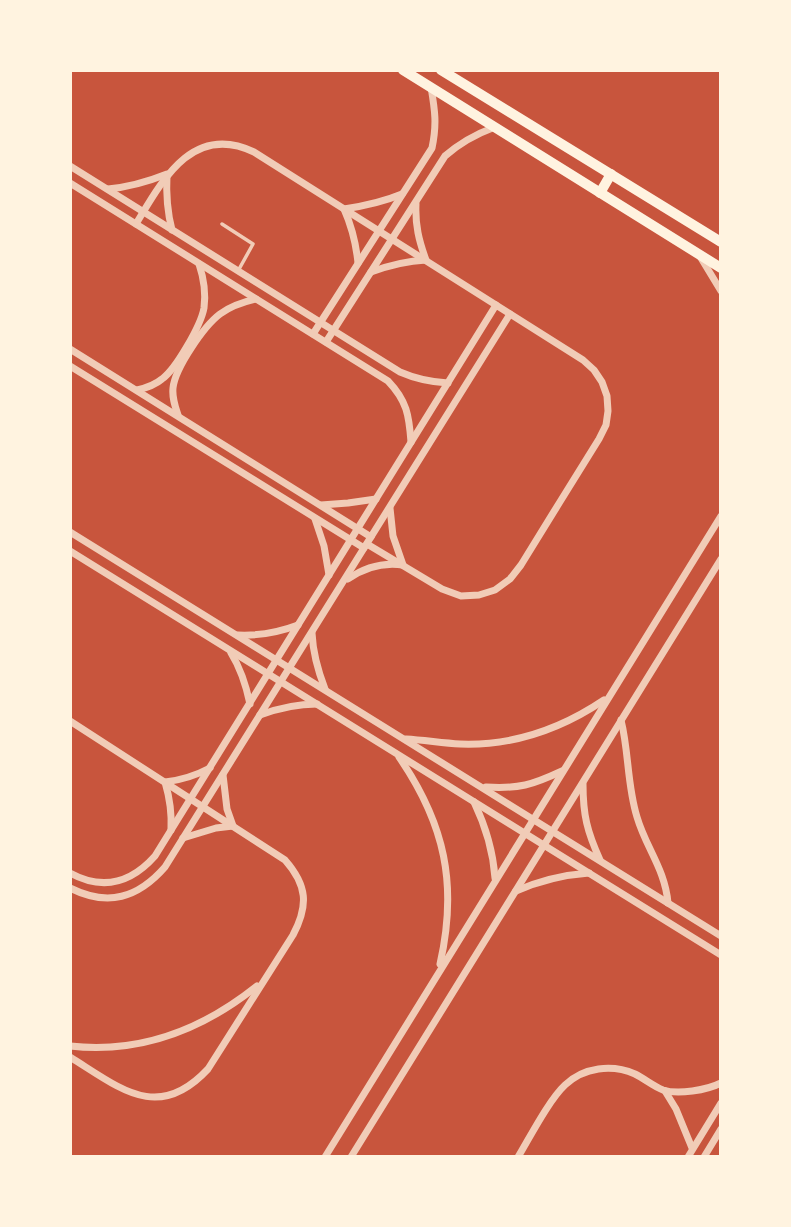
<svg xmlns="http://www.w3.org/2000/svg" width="791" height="1227" viewBox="0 0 791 1227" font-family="'Noto Sans',sans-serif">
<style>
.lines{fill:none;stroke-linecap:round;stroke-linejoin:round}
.service{stroke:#f1ccb7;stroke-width:3.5}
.minor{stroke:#f1ccb7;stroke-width:7}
.secondary{stroke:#fff3e0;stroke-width:10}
</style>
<rect width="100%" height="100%" fill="#c8553d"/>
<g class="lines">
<!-- service -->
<polyline class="service" points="222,224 253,244 238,271"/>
<!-- minor -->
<g class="minor">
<path d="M70,166L400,372C416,379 430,382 448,383"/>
<path d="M70,183L388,381C407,401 409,415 411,442"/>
<path d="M108,189C129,187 147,182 167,174C166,194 167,211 172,230"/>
<path d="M136,224C163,179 193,123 254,152L583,360L594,370L602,382L607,396L608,411L606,425L599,439L558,505L521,565L510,579L495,590L479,595L461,596L442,589L367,544"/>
<polyline points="701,258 721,291"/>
<path d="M358,263C356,243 352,227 344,209C364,206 383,202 402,194"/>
<path d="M371,272C390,265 406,261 426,260C419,241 415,225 416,204"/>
<path d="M313,334L432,148C437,124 435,111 431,87"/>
<path d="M326,342L445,156C461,142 476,134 495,127"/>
<polyline points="70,349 371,537"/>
<polyline points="70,366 364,548"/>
<path d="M137,390C146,388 155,385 162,379C176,369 201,325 204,308C206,293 204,279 199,264"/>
<path d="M178,415C175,406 172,398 173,388C175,368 204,326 220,314C231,306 243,302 256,299"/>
<polyline points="321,505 348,503 376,499"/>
<polyline points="315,519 324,546 329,575"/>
<polyline points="70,532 721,936"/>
<polyline points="70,551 721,955"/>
<path d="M348,579C365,567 382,562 403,565L393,536L390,508"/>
<path d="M312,633C313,654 318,671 325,689"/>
<path d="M238,635C260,636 277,633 298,625"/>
<path d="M231,653C241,669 246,685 250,704"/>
<path d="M260,715C279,708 296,704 317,704"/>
<path d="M621,720C629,752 627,785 637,817C646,848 665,869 668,903"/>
<path d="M70,721L285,860C307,885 309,905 293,935L208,1069C158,1123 120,1088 70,1057"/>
<path d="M406,739C424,740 442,743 460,744C513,746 561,729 604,700"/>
<path d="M399,757C445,824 458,885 440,964"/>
<path d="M583,784C583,815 587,831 600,860"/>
<path d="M486,787C519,789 532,785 562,771"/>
<path d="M474,802C486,827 493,850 495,878"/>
<path d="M171,830C172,813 170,799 165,782C182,780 195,776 210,768"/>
<polyline points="183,838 216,828 233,826 227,809 223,775"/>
<path d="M70,873C103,891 131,883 155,856L496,305"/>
<path d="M70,888C108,907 138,898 165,867L510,314"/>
<path d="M516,891C541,880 562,875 589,873"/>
<path d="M70,1046C141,1054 202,1030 257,986"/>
<polyline points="665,1091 676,1109 692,1148"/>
<polyline points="325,1157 721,516"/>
<polyline points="351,1157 721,559"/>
<path d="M518,1157C530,1137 549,1100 565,1085C584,1067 612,1064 635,1074C645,1079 653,1086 663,1090C678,1095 707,1090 721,1083"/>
<polyline points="688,1157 721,1103"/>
<polyline points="704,1157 721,1129"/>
</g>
<!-- secondary -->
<g class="secondary">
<polyline points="403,70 721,268"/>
<polyline points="441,70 721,242"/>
<polyline points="600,193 611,174"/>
</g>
</g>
<!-- border -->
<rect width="791" height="1227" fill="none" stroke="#fff3e0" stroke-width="144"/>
</svg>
